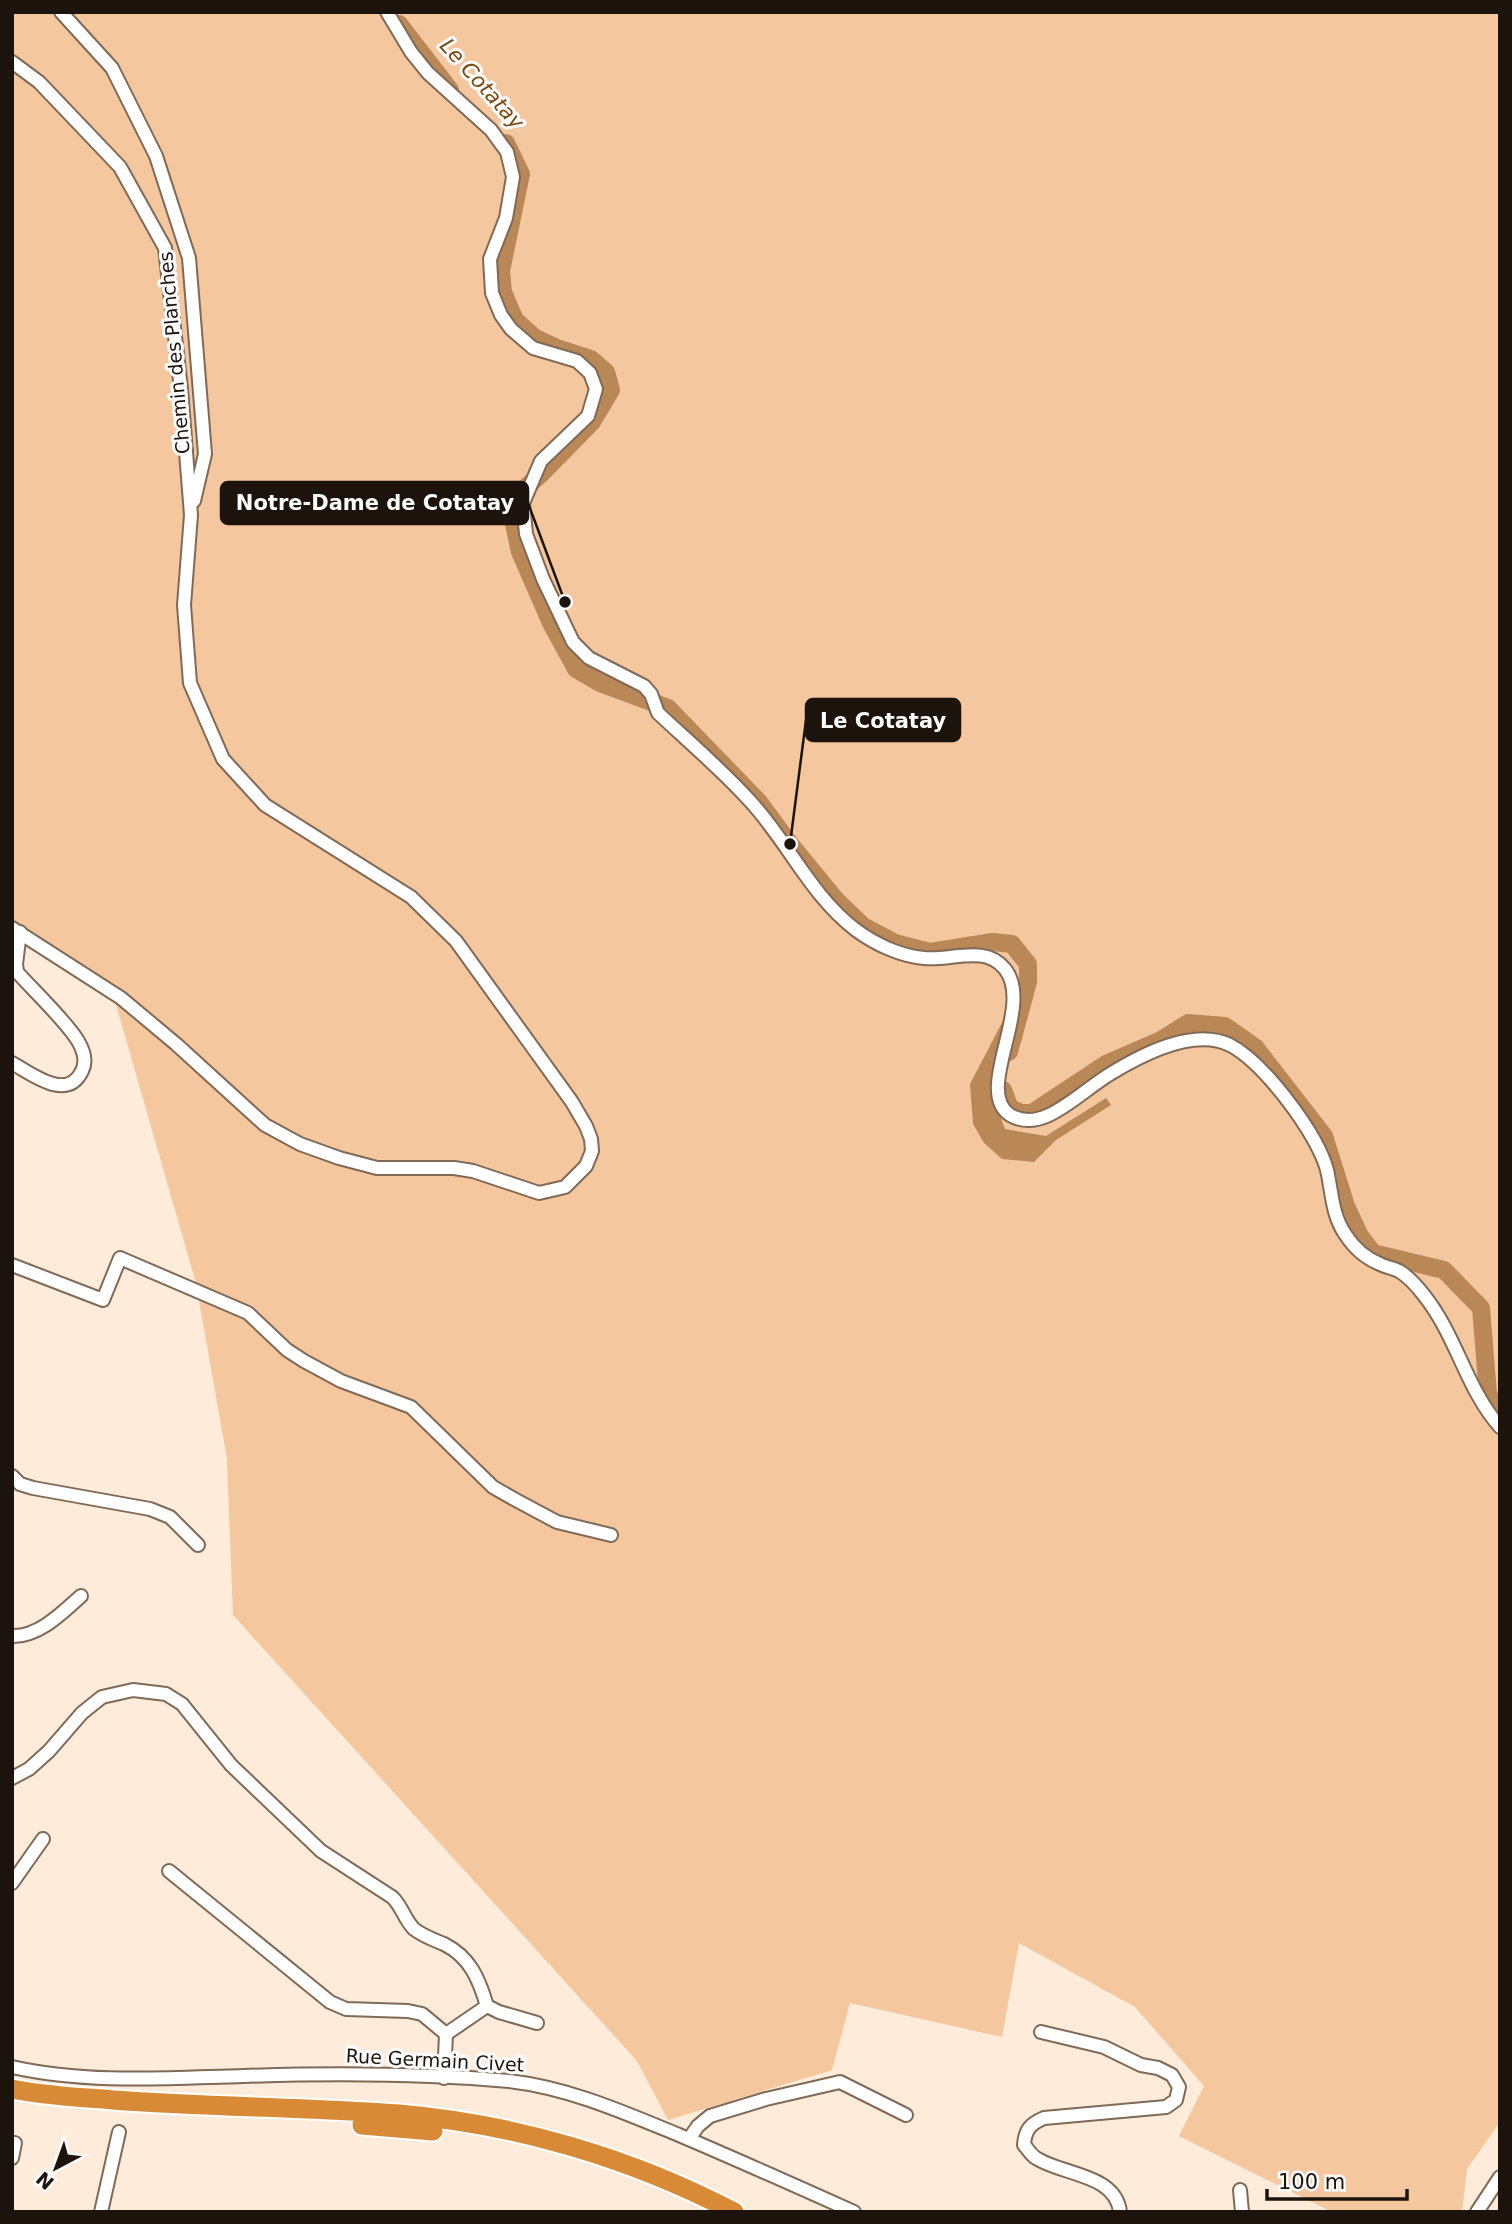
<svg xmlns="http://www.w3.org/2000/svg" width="1512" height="2224" viewBox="0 0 1512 2224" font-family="'DejaVu Sans',sans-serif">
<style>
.green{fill:#f5c79e}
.water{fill:#ba8757}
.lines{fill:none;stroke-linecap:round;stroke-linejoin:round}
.river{stroke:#ba8757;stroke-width:18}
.minor-casing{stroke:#7f6a57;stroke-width:16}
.highway-casing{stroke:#fff;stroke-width:23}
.minor{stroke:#fff;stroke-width:12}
.highway{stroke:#d88a37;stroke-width:19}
.labels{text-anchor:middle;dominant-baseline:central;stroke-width:6;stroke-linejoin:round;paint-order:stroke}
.street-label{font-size:19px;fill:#1c140c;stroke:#fcfcfc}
.water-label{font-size:21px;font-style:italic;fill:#7b490f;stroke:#fcfcfc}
.leader{fill:none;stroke:#1c140c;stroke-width:2.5}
.callout-dot{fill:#1c140c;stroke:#fcfcfc;stroke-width:2.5}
.callout{fill:#1c140c;stroke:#1c140c;stroke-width:2.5}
.callout-label{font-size:21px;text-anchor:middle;font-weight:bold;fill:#fff}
</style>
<rect width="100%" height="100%" fill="#feebd9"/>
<!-- green -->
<polygon class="green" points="12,12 1500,12 1500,2122 1467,2169 1462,2212 1332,2212 1179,2136 1204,2086 1135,2007 1019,1943 1002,2037 850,2003 832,2070 668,2120 637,2061 233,1615 227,1459 196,1283 115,1001 12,938"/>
<!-- water -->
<polygon class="water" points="1006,1015 990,1089 1005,1129 1046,1136 1106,1098 1111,1105 1056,1140 1034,1162 1002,1159 984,1143 973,1124 970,1084"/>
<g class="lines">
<!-- river -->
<g class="river">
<polyline points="399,24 450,90"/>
<polyline points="506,143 521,174 501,271 503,292 515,320 534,337 557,348 591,359 606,372 611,390 592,422 541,474 515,497 514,524 520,552 551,623 576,669 600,683 668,708 759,802 790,844 836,900 863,926 895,943 930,952 993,942 1012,944 1028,964 1028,982 1009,1052"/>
<polyline points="1003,1090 1010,1108 1021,1113 1032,1113 1106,1064 1161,1040 1188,1023 1225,1026 1255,1047 1324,1136 1346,1206 1360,1236 1373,1253 1444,1270 1481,1308 1488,1394 1500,1412"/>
</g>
<defs>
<g id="minor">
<polyline points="61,12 112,68 156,156 189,258 205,454 194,501"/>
<path d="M387,12L411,52L428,73L491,130L507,152L513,177L506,218L490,259L492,293L501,315L511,329L533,348L577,361L590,373L596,389L588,416L541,461L523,503L526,534L543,579L573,642L589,658L644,686L651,694L658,713C689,742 722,770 750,801C788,842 811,896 856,930C875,944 900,956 924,958C952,961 985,944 1005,969C1035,1007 973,1090 1010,1115C1022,1122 1036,1121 1049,1115C1070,1105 1089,1087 1110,1074C1141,1055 1193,1027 1230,1045C1264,1063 1317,1133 1327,1170C1332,1192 1332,1215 1345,1234C1354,1248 1365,1258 1380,1264C1386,1267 1393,1268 1399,1271C1409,1277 1416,1285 1423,1294C1457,1336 1465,1387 1500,1427"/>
<polyline points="12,62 39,82 120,167 165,248 181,389 191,515 184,605 190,683 223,759 265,805 411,897 456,941 572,1102 586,1126 591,1139 592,1151 586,1166 565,1187 539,1193 473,1171 454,1168 377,1168 339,1158 300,1144 265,1125 176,1044 121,998 12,928"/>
<path d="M12,1063C32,1074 67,1102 82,1071C87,1061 84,1051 78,1041C66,1021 34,991 17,972L16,964L20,932"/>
<polyline points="12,1265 103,1300 120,1258 248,1313 287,1350 304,1361 341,1381 411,1407 493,1487 514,1499 557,1522 611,1535"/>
<polyline points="12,1476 20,1484 33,1488 150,1509 170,1517 198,1545"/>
<path d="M12,1636C39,1637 63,1612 81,1596"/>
<path d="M12,1778L29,1769L49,1751L82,1713L102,1697L133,1690L166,1694L182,1704L231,1765L321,1851L392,1897C402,1906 404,1919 414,1929C423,1936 434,1940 444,1944C470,1957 479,1979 487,2006"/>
<polyline points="169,1871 330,2002 346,2009 408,2011 422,2014 446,2034 444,2078"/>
<polyline points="12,1883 43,1839"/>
<path d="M1041,2032L1104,2047L1141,2065L1158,2068L1172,2075L1179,2087L1176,2100L1166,2107L1044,2118C1030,2124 1025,2130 1024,2145C1028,2149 1031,2155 1036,2158C1062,2175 1116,2174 1120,2212"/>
<polyline points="446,2034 487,2006 499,2012 537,2023"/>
<path d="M12,2067C88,2084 167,2078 244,2076C332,2073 421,2073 509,2081C569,2088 623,2112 679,2135C738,2160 796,2186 854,2212"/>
<polyline points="689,2139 698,2126 710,2116 766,2099 840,2082 906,2115"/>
<polyline points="12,2158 15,2143"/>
<polyline points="1240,2190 1242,2212"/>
<polyline points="101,2212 119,2132"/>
<polyline points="1477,2212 1500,2177"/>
</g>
<g id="highway">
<path d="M12,2089C45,2096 79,2097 113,2100C208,2107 304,2107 399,2114C515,2124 631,2158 734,2212"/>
<polyline points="362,2125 433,2131"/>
</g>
</defs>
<!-- minor casing -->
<use href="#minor" class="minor-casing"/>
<!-- highway casing -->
<use href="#highway" class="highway-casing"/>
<!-- minor -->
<use href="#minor" class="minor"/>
<!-- highway -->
<use href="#highway" class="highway"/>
</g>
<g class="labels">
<!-- street labels -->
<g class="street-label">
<text transform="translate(174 353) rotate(-95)">Chemin des Planches</text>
<text transform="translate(435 2060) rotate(3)">Rue Germain Civet</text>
</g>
<!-- water labels -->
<g class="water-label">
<text transform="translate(482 84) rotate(48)">Le Cotatay</text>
</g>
</g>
<!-- callouts -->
<path class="leader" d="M565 602L528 503M790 844L806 720"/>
<g class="callout-dot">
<circle cx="565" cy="602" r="7"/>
<circle cx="790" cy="844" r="7"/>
</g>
<g class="callout">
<rect x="221" y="482" width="307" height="42" rx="7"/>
<rect x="806" y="699" width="154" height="42" rx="7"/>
</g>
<g class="callout-label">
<text x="375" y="510">Notre-Dame de Cotatay</text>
<text x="883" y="728">Le Cotatay</text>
</g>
<!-- border -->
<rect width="1512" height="2224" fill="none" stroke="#1c140c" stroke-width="28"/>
<!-- north arrow -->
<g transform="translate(56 2168) rotate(221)" stroke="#fcfcfc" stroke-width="5" paint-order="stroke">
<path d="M0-5L12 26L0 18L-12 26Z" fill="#1c140c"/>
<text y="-10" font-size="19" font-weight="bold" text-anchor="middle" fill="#1c140c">N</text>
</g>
<!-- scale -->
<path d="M1267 2189v10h140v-10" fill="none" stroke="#1c140c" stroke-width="3.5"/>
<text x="1278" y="2189" font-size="21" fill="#1c140c" stroke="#fcfcfc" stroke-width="5" paint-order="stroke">100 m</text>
</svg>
